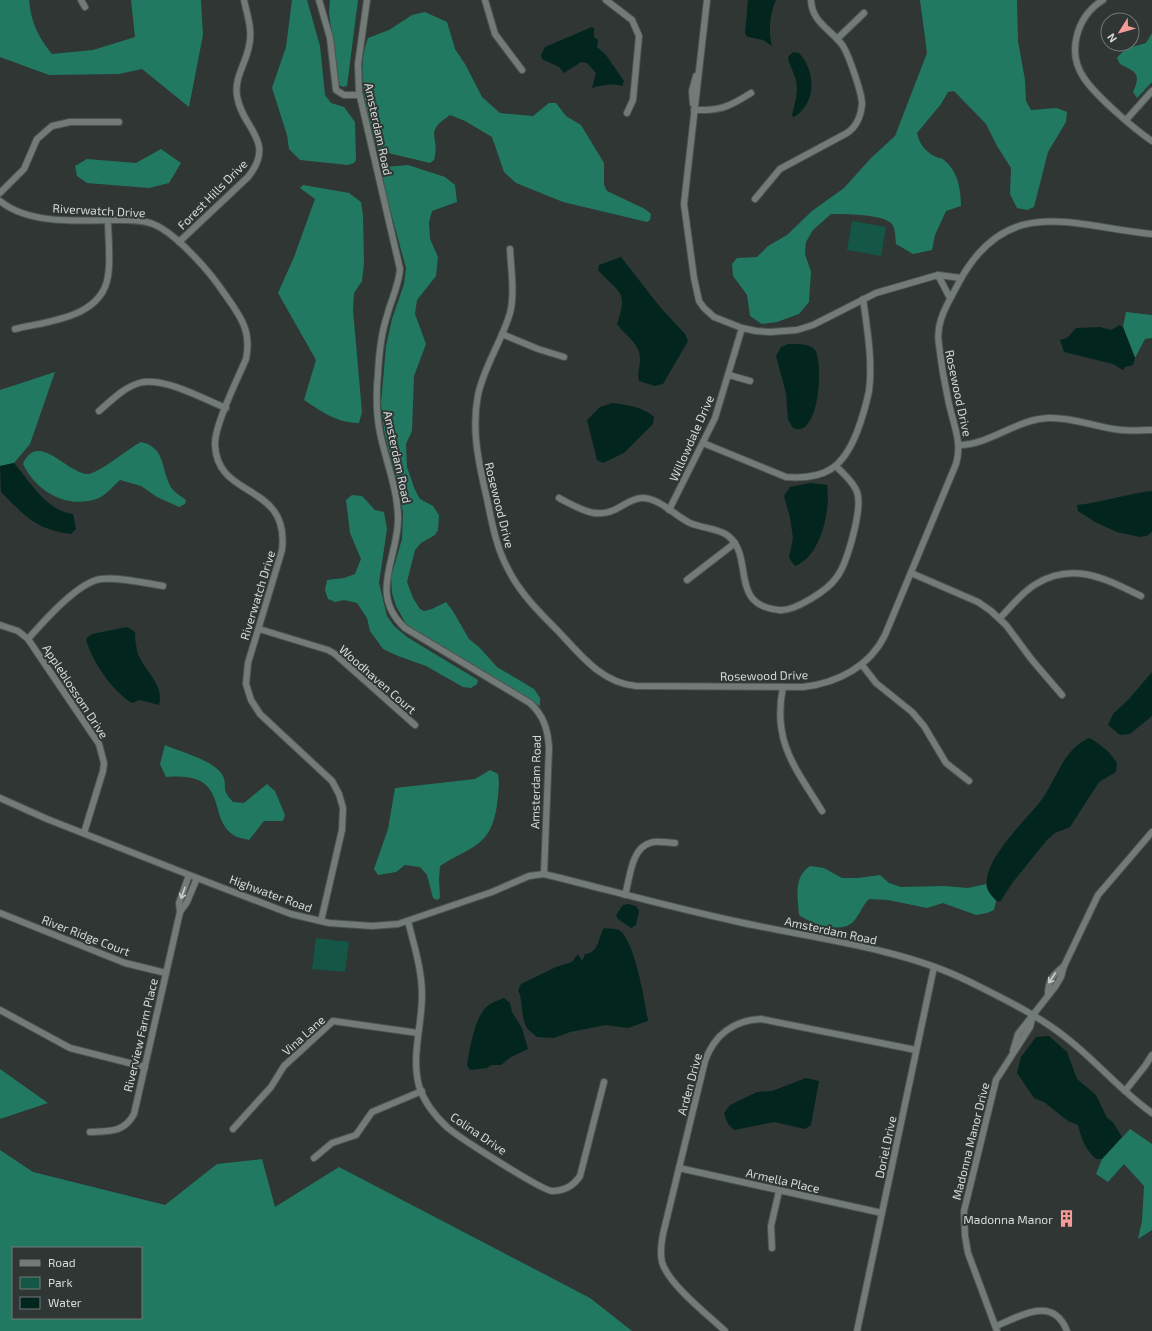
<svg xmlns="http://www.w3.org/2000/svg" width="1152" height="1331" viewBox="0 0 1152 1331" font-family="'Exo 2',sans-serif">
<style>
.green{fill:#155746}
.forest{fill:#217962;fill-rule:evenodd}
.water{fill:#02261d}
.lines{fill:none;stroke-linecap:round;stroke-linejoin:round}
.minor-casing{stroke:#4c5350;stroke-width:8}
.minor{stroke:#737b78;stroke-width:6}
.oneway{stroke:#c7cdca}
.labels{text-anchor:middle;dominant-baseline:central;stroke-width:4;stroke-linejoin:round;paint-order:stroke}
.street-label{font-size:12px;fill:#d6dbd9;stroke:#2f3634}
.poi-label{font-size:12px;fill:#d6dbd9;stroke:#2f3634;text-anchor:end}
</style>
<rect width="100%" height="100%" fill="#2f3634"/>
<!-- green -->
<g class="green">
<polygon points="852,221 886,227 881,256 847,250"/>
<polygon points="316,938 349,942 345,972 312,969"/>
</g>
<!-- forest -->
<g class="forest">
<path d="M0,0H29C31,22 38,37 52,54L93,50L135,37L131,0H201L203,35L189,107L142,69L119,74L49,75L0,57Z"/>
<polygon points="292,0 307,0 320,46 325,95 331,103 344,107 355,122 356,160 354,163 348,165 300,160 289,149 287,135 272,88 286,47"/>
<polygon points="330,0 358,0 347,86 343,87 339,85 329,13"/>
<path d="M920,0H1017L1018,41L1025,80L1026,101L1031,110L1057,108L1067,112L1066,122L1048,152L1034,207L1027,210L1017,208L1010,194L1011,168L997,146L986,124L954,91L948,92L941,104L917,133C919,143 925,152 936,157C938,158 942,158 944,160C958,171 961,190 961,206L946,211L935,235L932,250L913,254L896,244C895,238 896,228 891,223C881,214 844,214 831,214L813,230L806,242L805,254L811,272L809,302L799,314L777,322L762,324L750,316L747,295L733,276L732,264L737,258L757,257L768,246L787,235L812,211L844,188L871,158L895,136L927,53Z"/>
<path d="M425,12L447,22L455,49L465,64L482,97L500,113L533,116L549,103H556L566,116L581,125L604,163V185L607,191L645,209L651,214L650,220L647,222L563,202L516,183L504,172L492,137L465,121L450,115C422,134 441,135 434,160L430,163L380,151L375,144C367,110 355,71 368,38L389,30L412,15Z"/>
<path d="M1152,33V82L1137,98L1133,92C1142,73 1135,72 1120,64L1117,58C1126,47 1133,47 1146,43Z"/>
<polygon points="161,149 181,163 169,183 149,188 87,183 77,176 75,166 87,159 136,163"/>
<polygon points="408,165 445,177 455,185 457,202 432,211 429,222 430,239 438,257 436,276 417,300 415,314 426,344 414,376 412,431 406,444 407,467 415,490 420,499 433,506 439,515 438,530 435,535 421,543 415,550 407,582 413,598 420,609 424,611 432,609 446,602 453,611 469,639 479,647 497,667 534,689 540,698 540,706 423,637 406,624 396,606 392,593 391,577 402,539 403,512 384,430 381,403 386,346 392,319 404,284 406,268 385,191 382,172 386,167"/>
<path d="M303,185L349,193L361,202L363,215L364,263L362,281L354,293L353,310L362,412L359,423C337,423 321,411 304,400L316,360L278,293L294,257L315,199L300,188Z"/>
<polygon points="1126,312 1152,315 1152,338 1145,339 1135,358 1123,327"/>
<polygon points="55,372 30,444 14,463 0,466 0,390"/>
<path d="M141,442C168,448 160,473 173,490C177,494 182,497 186,500L185,504L179,507L157,497L141,486L120,480C114,485 108,493 101,497C70,511 37,493 23,464C38,430 67,474 88,474C98,474 129,448 141,442Z"/>
<polygon points="352,495 362,496 375,510 384,512 387,529 379,583 387,616 394,626 407,637 478,680 477,684 471,688 463,687 426,666 398,656 383,649 370,631 367,618 357,603 344,600 335,602 328,599 325,590 327,580 344,578 355,574 361,559 350,533 346,500"/>
<path d="M165,745C181,752 216,761 223,776C228,788 220,788 233,802L244,803L267,784L275,791L285,815L283,821H264L249,840C245,839 240,838 237,837C204,821 234,771 166,777L160,764Z"/>
<path d="M490,770L498,774C500,785 498,794 497,805C491,847 471,846 440,866L439,879L440,898L437,900L433,898L427,875L420,867L405,865L396,872L378,875L374,869L388,829L395,788L475,779Z"/>
<path d="M810,866L824,868L842,878H858L880,875L889,883L901,887L944,886L968,888L986,884L987,889L996,901L994,910L987,913L976,915L943,903L927,908L888,900L869,899C862,906 859,916 853,922C841,934 811,924 799,915C798,896 793,878 810,866Z"/>
<polygon points="0,1069 48,1103 0,1119"/>
<polygon points="1130,1129 1152,1144 1152,1230 1138,1239 1142,1221 1144,1186 1124,1164 1108,1182 1096,1174 1102,1159"/>
<path d="M0,1150L33,1172L165,1205L217,1164L262,1159L275,1207L339,1167L590,1298L632,1331H0ZM13,1248H141V1318H13Z"/>
</g>
<!-- water -->
<g class="water">
<path d="M748,0H776C770,13 768,32 772,46L763,40L748,37L745,34Z"/>
<path d="M592,27L594,28V37L598,40L597,47L606,55L624,81L622,86C612,83 603,85 592,88L596,73L587,63L581,62L564,73L559,67L542,59L541,55L545,47Z"/>
<path d="M793,52L799,53C816,71 817,103 794,117L792,116C794,104 799,94 796,81C795,74 788,63 788,57Z"/>
<path d="M621,257L660,307L685,334L688,341L663,384L655,386L639,381C637,373 640,368 640,360C640,342 626,337 617,324C629,290 619,294 598,270L599,265Z"/>
<polygon points="1120,325 1123,327 1135,358 1133,365 1125,367 1123,370 1113,364 1064,352 1060,340 1067,338 1076,328 1100,327 1111,330"/>
<path d="M788,344C795,344 810,343 815,350C824,364 819,440 793,428L788,420L786,393L776,356L781,347Z"/>
<path d="M613,403C627,405 644,407 654,417L653,424L624,453L603,463L597,460L587,420L600,407Z"/>
<path d="M14,463C30,482 47,511 73,514L76,529L71,534C35,529 25,516 1,492L0,466Z"/>
<path d="M810,483L827,485C831,509 821,557 795,566L789,558L793,538L790,517L784,496L790,487Z"/>
<path d="M1152,491V532L1147,536L1140,537L1117,532L1095,522L1078,511L1077,505C1104,502 1126,494 1152,491Z"/>
<path d="M127,627L135,632C135,640 136,647 138,654C145,672 165,685 159,705L140,700L132,703C113,692 91,660 86,639L92,634Z"/>
<polygon points="1152,672 1152,716 1130,734 1120,735 1108,725 1113,714 1129,699"/>
<path d="M1089,738C1101,744 1110,752 1117,763L1116,772L1099,782L1070,827L1055,833L1047,840L1013,882L1000,902C996,901 994,898 991,895C971,869 1028,819 1043,798C1057,777 1064,749 1089,738Z"/>
<polygon points="628,904 636,906 639,911 636,925 631,928 618,919 616,915 623,905"/>
<path d="M604,928C608,929 615,928 619,930C635,940 645,1003 648,1021L628,1028L606,1025L570,1032L554,1038L537,1037C534,1034 529,1031 527,1028C520,1017 524,1002 518,990L521,984L556,967L572,962L578,954L582,961L585,954C599,953 598,938 604,928Z"/>
<path d="M504,998L510,1003L512,1012L522,1028L528,1049L511,1057L501,1065H491L487,1068L470,1070L467,1065C470,1048 473,1026 483,1011C487,1004 497,1001 504,998Z"/>
<path d="M1049,1036L1067,1052L1077,1079L1096,1095L1107,1118L1113,1122L1122,1137L1102,1159H1096C1085,1149 1082,1140 1078,1125L1068,1121L1044,1102L1034,1098L1017,1073L1021,1057L1036,1037Z"/>
<polygon points="806,1078 819,1081 811,1125 805,1129 774,1122 734,1130 728,1124 724,1113 730,1105 757,1092 772,1091"/>
</g>
<g class="lines">
<defs>
<g id="minor">
<polyline points="81,0 85,7"/>
<polyline points="319,0 330,38 336,90 344,95 359,95"/>
<path d="M367,0L358,64L359,92L400,269C399,285 391,300 387,316C381,334 379,354 378,373C376,393 376,413 380,433C386,462 398,490 398,519C398,559 368,594 405,628L530,703C544,716 548,730 549,748L544,874"/>
<polyline points="485,0 495,34 522,70"/>
<polyline points="606,0 632,20 639,36 633,100 627,113"/>
<polyline points="707,0 684,204 694,278 699,301 704,308 714,317 742,328 756,331 770,332 797,330 813,325 876,293 938,275 961,278"/>
<path d="M1103,0C1077,16 1066,52 1084,78C1095,95 1134,129 1152,141"/>
<polyline points="837,39 864,13"/>
<polyline points="693,104 692,91 696,76"/>
<path d="M694,110C720,111 729,107 751,93"/>
<polyline points="1126,120 1152,91"/>
<polyline points="0,193 24,169 37,139 52,126 70,122 119,122"/>
<path d="M755,199L780,169L847,133C856,127 861,116 862,104C862,93 849,56 843,46C831,29 812,23 811,0"/>
<path d="M0,201C28,224 77,221 111,220C125,220 140,219 153,224C176,233 210,272 224,293C240,316 252,330 246,359C238,378 214,426 215,445C217,500 290,482 282,550L248,663L246,684L251,700L260,714L332,781L339,794L343,808L342,830L321,921"/>
<path d="M179,242L248,177C277,141 242,129 237,96C234,78 246,63 249,46C253,31 247,14 244,0"/>
<path d="M510,249C511,270 515,293 510,313C502,341 484,366 478,395C471,431 479,464 487,499C492,523 496,547 508,569C520,593 538,611 557,630C580,654 601,683 636,686L803,687C838,683 870,666 885,635L956,464C963,442 952,421 948,399C944,381 941,363 939,345C935,321 948,304 958,284C1006,193 1071,226 1152,234"/>
<polyline points="938,275 950,298"/>
<path d="M15,329C48,321 102,318 108,276C111,258 108,239 108,220"/>
<polyline points="502,334 538,349 564,357"/>
<polyline points="729,375 750,381"/>
<path d="M99,411C111,401 123,388 139,383C163,376 203,399 226,408"/>
<path d="M703,443L786,477C825,480 843,468 857,432C862,419 866,405 869,391C873,363 867,327 863,299"/>
<path d="M959,445C990,445 1016,419 1049,418C1074,417 1097,428 1121,430C1131,431 1142,430 1152,430"/>
<path d="M559,498C580,509 598,521 620,507C627,503 634,498 642,498C660,498 675,516 690,523C701,528 717,528 727,535C756,556 727,605 779,610C794,612 828,590 836,578C847,565 863,508 857,492C853,481 843,474 836,466"/>
<polyline points="669,510 715,418 742,328"/>
<polyline points="911,573 978,602 991,611 1006,625 1032,660 1062,695"/>
<polyline points="687,580 735,543"/>
<path d="M1000,618C1011,607 1022,592 1036,584C1073,561 1106,579 1141,596"/>
<polyline points="0,625 18,631 28,639 99,744 104,763 103,771 84,833"/>
<polyline points="259,629 328,650 335,654 415,725"/>
<path d="M28,639C44,621 78,582 101,579C121,577 144,583 163,586"/>
<polyline points="862,665 876,683 912,712 924,726 946,763 969,781"/>
<path d="M783,687C772,742 795,767 822,811"/>
<path d="M0,798L47,819L197,878L291,914L329,923L372,926L398,924L492,892L529,876L544,874C609,890 673,908 739,922C811,938 902,948 968,981C1002,998 1040,1016 1069,1040C1098,1063 1122,1092 1152,1113"/>
<path d="M625,895C630,879 631,848 650,843C657,840 667,843 675,843"/>
<polyline points="180,912 187,902 197,878"/>
<polyline points="0,913 125,963 166,973"/>
<path d="M408,921C414,945 422,970 422,995C422,1026 411,1056 419,1086C424,1102 436,1117 448,1128C460,1138 541,1190 552,1191C564,1191 574,1185 580,1176L604,1082"/>
<path d="M1048,994C1048,980 1053,975 1064,966"/>
<polyline points="0,1010 70,1048 145,1067"/>
<polyline points="1013,1051 1018,1034 1055,987 1061,977 1064,966 1098,895 1152,832"/>
<polyline points="1125,1091 1145,1066 1152,1055"/>
<polyline points="233,1129 271,1087 284,1066 333,1021 418,1033"/>
<path d="M90,1132C109,1131 124,1133 134,1114L180,912L179,903L189,875"/>
<polyline points="314,1158 332,1143 356,1135 372,1112 422,1091"/>
<polyline points="679,1168 882,1213"/>
<polyline points="772,1248 771,1226 779,1191"/>
<path d="M996,1326C1021,1316 1053,1295 1067,1331"/>
<path d="M725,1331C708,1315 668,1284 662,1262C660,1253 661,1244 663,1234L705,1061C714,1035 734,1020 761,1019L916,1050"/>
<polyline points="857,1331 934,967"/>
<polyline points="997,1331 968,1253 965,1236 964,1211 996,1080 1030,1027 1033,1016"/>
</g>
</defs>
<!-- minor casing -->
<use href="#minor" class="minor-casing"/>
<!-- minor -->
<use href="#minor" class="minor"/>
</g>
<!-- one-way arrows -->
<defs><path id="oneway-shaft" d="M-6 0H5M1.5-3L5.5 0L1.5 3" fill="none" stroke-width="1.6" stroke-linecap="round" stroke-linejoin="round"/></defs>
<g class="oneway">
<use href="#oneway-shaft" transform="translate(183 893) rotate(109)"/>
<use href="#oneway-shaft" transform="translate(1052 978) rotate(123)"/>
</g>
<!-- icons -->
<defs>
<symbol id="building-bare" viewBox="-9 -9 18 18"><path d="M-4-6H4V6H1V3H-1V6H-4ZM-2.5-4.3h1.7v1.8h-1.7ZM.8-4.3h1.7v1.8H.8ZM-2.5-1h1.7V.8h-1.7ZM.8-1h1.7V.8H.8Z" fill="#f59b98" stroke="#2f3634" stroke-width="2.5" paint-order="stroke"/></symbol>
</defs>
<g fill-rule="evenodd">
<use href="#building-bare" x="1054" y="1206" width="25" height="25"/>
</g>
<g class="labels">
<!-- street labels -->
<g class="street-label">
<text transform="translate(379 129) rotate(78)">Amsterdam Road</text>
<text transform="translate(212 194) rotate(-45)">Forest Hills Drive</text>
<text transform="translate(99 210) rotate(3)">Riverwatch Drive</text>
<text transform="translate(959 393) rotate(78)">Rosewood Drive</text>
<text transform="translate(691 438) rotate(-66)">Willowdale Drive</text>
<text transform="translate(398 457) rotate(78)">Amsterdam Road</text>
<text transform="translate(500 505) rotate(76)">Rosewood Drive</text>
<text transform="translate(257 595) rotate(-73)">Riverwatch Drive</text>
<text transform="translate(764 675) rotate(-1)">Rosewood Drive</text>
<text transform="translate(378 679) rotate(41)">Woodhaven Court</text>
<text transform="translate(76 691) rotate(57)">Appleblossom Drive</text>
<text transform="translate(535 782) rotate(-89)">Amsterdam Road</text>
<text transform="translate(271 893) rotate(20)">Highwater Road</text>
<text transform="translate(831 930) rotate(12)">Amsterdam Road</text>
<text transform="translate(86 935) rotate(21)">River Ridge Court</text>
<text transform="translate(140 1035) rotate(-77)">Riverview Farm Place</text>
<text transform="translate(303 1035) rotate(-42)">Vina Lane</text>
<text transform="translate(689 1084) rotate(-75)">Arden Drive</text>
<text transform="translate(479 1133) rotate(34)">Colina Drive</text>
<text transform="translate(970 1141) rotate(-76)">Madonna Manor Drive</text>
<text transform="translate(885 1147) rotate(-78)">Doriel Drive</text>
<text transform="translate(783 1180) rotate(13)">Armella Place</text>
</g>
<!-- poi labels -->
<g class="poi-label">
<text x="1053" y="1219">Madonna Manor</text>
</g>
</g>
<!-- legend -->
<rect x="12" y="1247" width="130" height="72" fill="#2f3634" stroke="#727876"/>
<rect x="20" y="1260" width="20" height="6" fill="#737b78" stroke="#727876"/>
<text x="48" y="1267" font-size="12" fill="#d6dbd9">Road</text>
<rect x="20" y="1277" width="20" height="12" fill="#155746" stroke="#727876"/>
<text x="48" y="1287" font-size="12" fill="#d6dbd9">Park</text>
<rect x="20" y="1297" width="20" height="12" fill="#02261d" stroke="#727876"/>
<text x="48" y="1307" font-size="12" fill="#d6dbd9">Water</text>
<!-- north arrow -->
<g transform="translate(1120 32) rotate(233)"><circle r="19" fill="#2f3634" stroke="#727876"/>
<path d="M0-3L7 15L0 10L-7 15Z" fill="#f59b98"/>
<text y="-6" font-size="11" font-weight="bold" text-anchor="middle" fill="#d6dbd9">N</text>
</g>
</svg>
